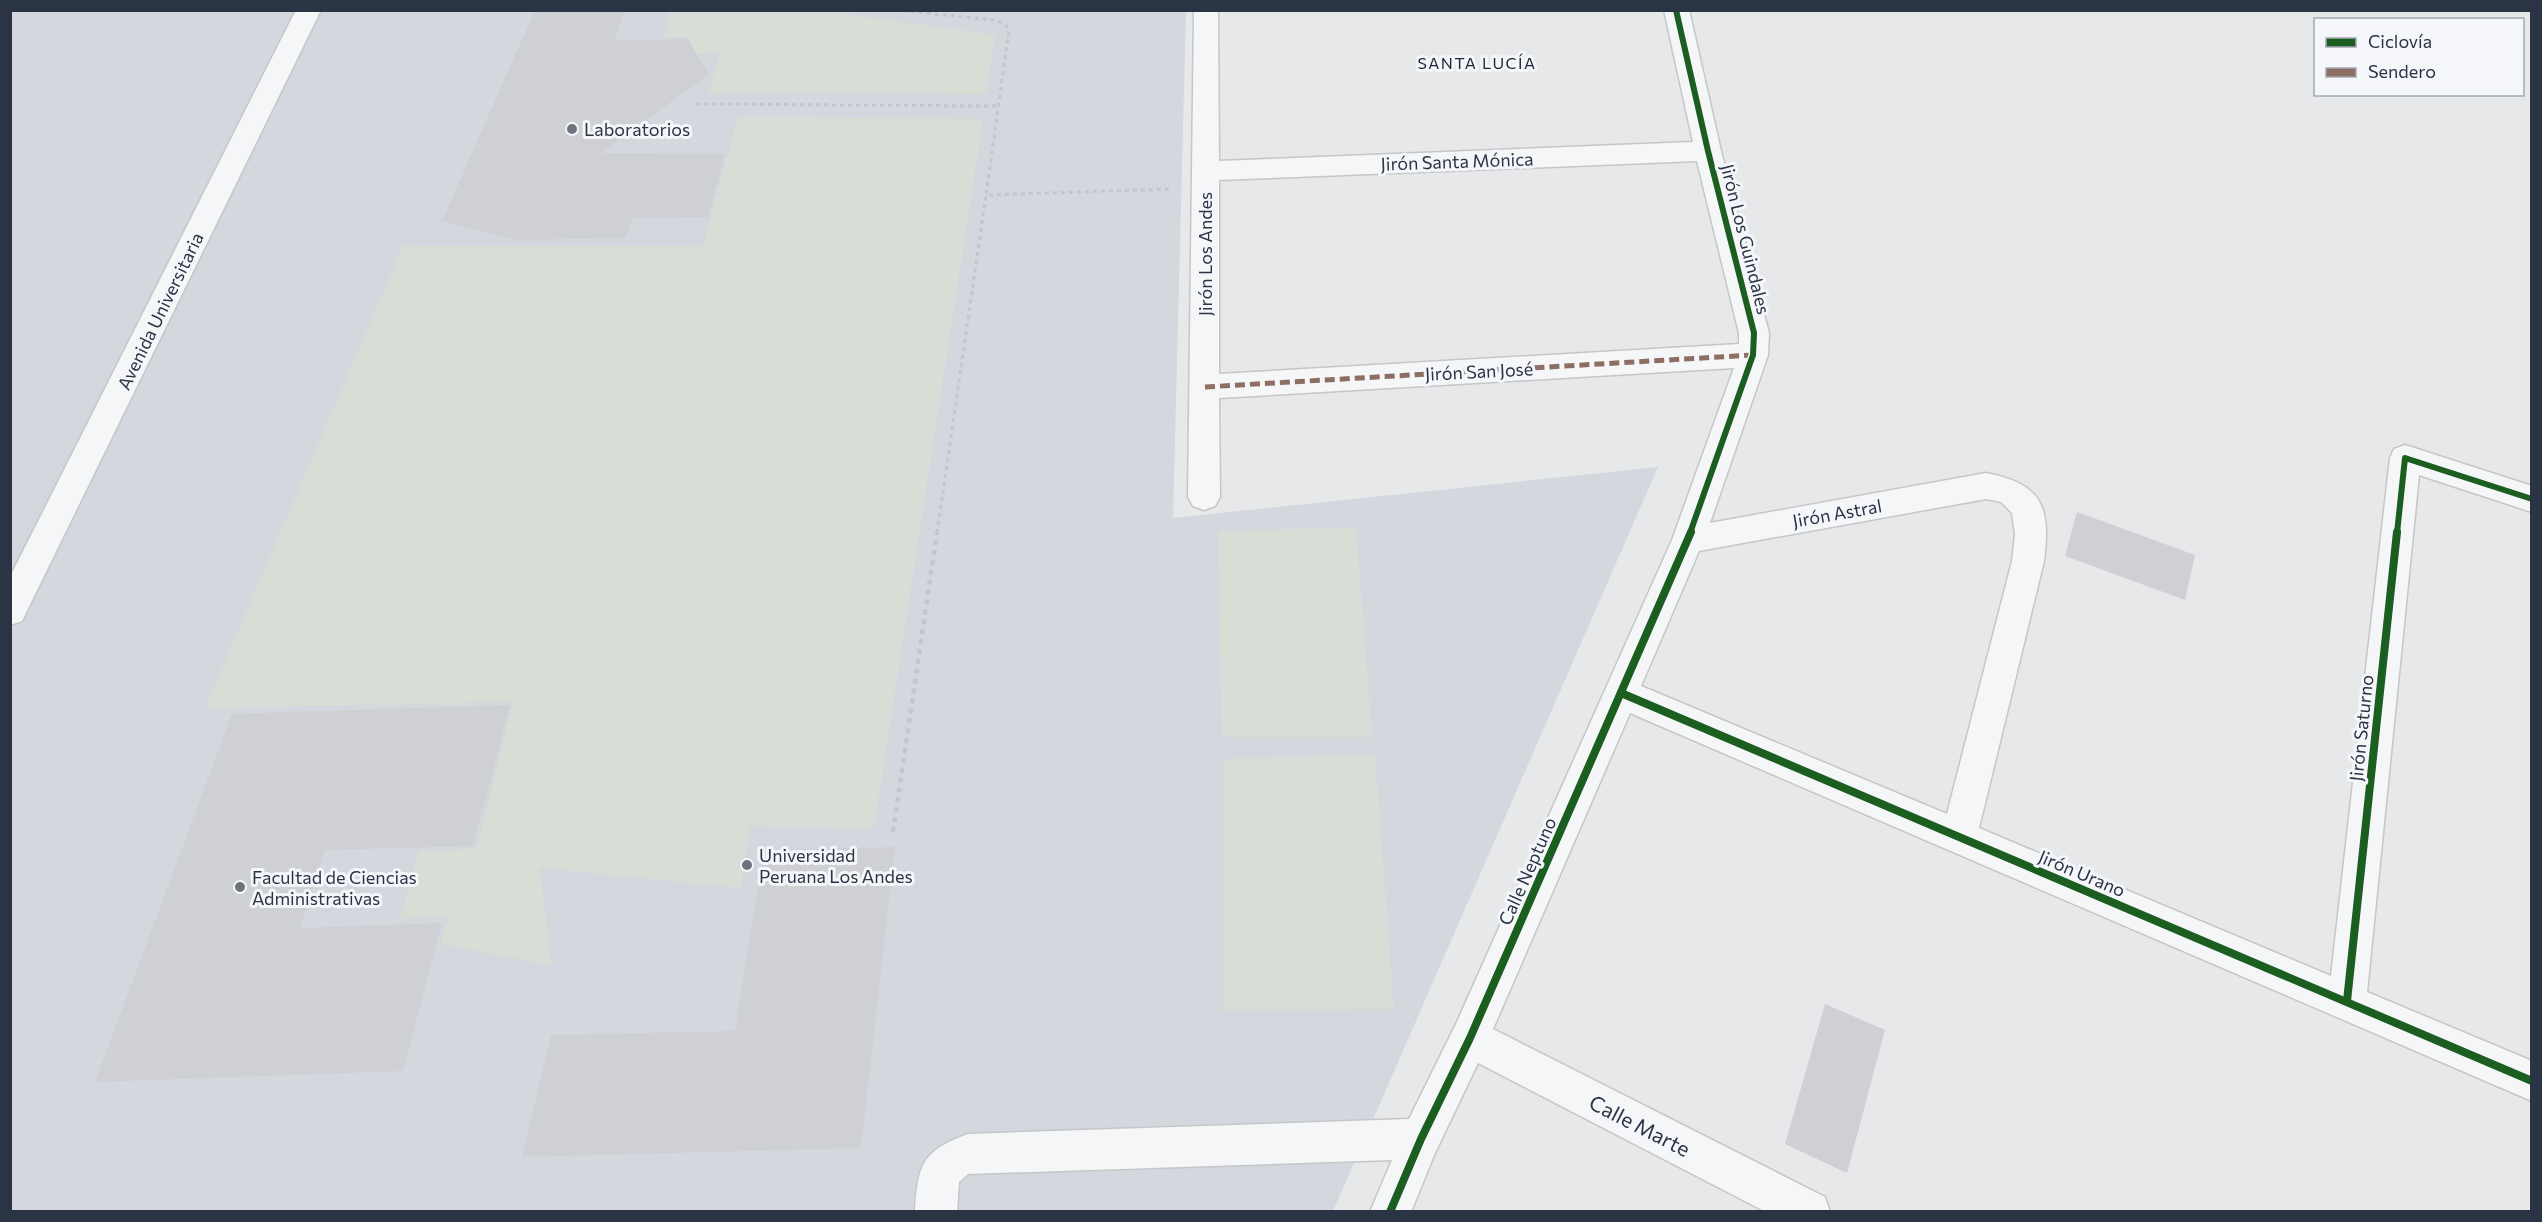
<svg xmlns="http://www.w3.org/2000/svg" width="2542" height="1222" viewBox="0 0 2542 1222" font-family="Commissioner,sans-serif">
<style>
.built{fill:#d4d7dd}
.green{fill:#d6ded6}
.building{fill:#ced0d3}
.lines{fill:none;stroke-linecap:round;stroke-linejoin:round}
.minor-casing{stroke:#c4c6c8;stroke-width:3}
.path-far1{stroke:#c5c6ca;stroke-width:3;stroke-dasharray:4 4;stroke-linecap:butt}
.path{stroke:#c5c6ca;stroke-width:4.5;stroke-dasharray:5 5;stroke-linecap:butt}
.minor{fill:#f5f6f7;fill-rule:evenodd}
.quiet{stroke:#8d6e63;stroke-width:5;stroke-dasharray:10 5;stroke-linecap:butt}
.cycleway-far1-casing{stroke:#f4f6f9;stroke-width:9}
.cycleway-casing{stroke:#f4f6f9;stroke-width:12}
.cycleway-far1{stroke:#1b5e20;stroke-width:6}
.cycleway{stroke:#1b5e20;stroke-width:8}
.poi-dot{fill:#6c737f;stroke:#f4f6f9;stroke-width:2}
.labels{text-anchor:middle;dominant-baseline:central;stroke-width:6;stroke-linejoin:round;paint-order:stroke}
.far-neighbourhood-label{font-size:16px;letter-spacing:1.5px;fill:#1d2536;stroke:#f4f6f9}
.poi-label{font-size:18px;fill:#2b3445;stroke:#f4f6f9;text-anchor:start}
.street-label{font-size:18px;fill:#2b3445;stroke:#f4f6f9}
.near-street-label{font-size:21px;fill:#2b3445;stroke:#f4f6f9}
</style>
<rect width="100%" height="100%" fill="#e6e8ea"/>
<!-- built -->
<polygon class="built" points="10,11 1186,11 1173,518 1658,467 1333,1211 11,1211"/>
<!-- green -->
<g class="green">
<polygon points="670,10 831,12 995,35 986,94 708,93 720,54 687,53 686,36 665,37"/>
<polygon points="738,117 983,119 874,828 750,826 741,888 540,868 551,965 441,944 448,916 400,919 419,852 477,848 513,702 205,708 403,246 703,246"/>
<polygon points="1356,527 1372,737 1222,737 1218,531"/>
<polygon points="1375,755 1394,1009 1223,1010 1223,759"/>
</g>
<!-- building -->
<g class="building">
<polygon points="535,10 625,10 615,40 688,39 709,74 601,153 725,154 708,217 633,218 625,238 517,240 442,221"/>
<polygon points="2077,512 2195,555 2185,600 2065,556"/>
<polygon points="510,705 473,846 325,850 300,928 442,923 403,1071 95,1082 232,714"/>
<polygon points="895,847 861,1148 522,1157 551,1035 735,1031 764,850"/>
<polygon points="1825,1004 1885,1030 1847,1173 1785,1144"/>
</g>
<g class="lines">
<defs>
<g id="minor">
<polygon points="296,10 321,10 22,621 10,625 10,577"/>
<path d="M1194,10H1218L1219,161L1693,142L1664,10H1689L1721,151L1769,333L1768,355L1710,523L1986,473C2042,484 2051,506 2044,561L1979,828L2331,976L2390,458L2394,449L2405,445L2532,486V512L2419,475L2367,992L2532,1061V1101L1630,713L1493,1029L1825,1197L1830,1212H1766L1478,1063L1435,1153L1411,1212H1370L1392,1160L968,1174L959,1182L957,1212H915C918,1164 922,1151 968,1134L1409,1119L1456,1024L1672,540L1734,368L1219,398L1220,497L1215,506L1204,510L1193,506L1188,497ZM1697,161L1739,333V344L1219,374V180ZM1986,499L2001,502L2012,513L2015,534L2012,561L1947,814L1641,686L1699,551Z"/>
</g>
</defs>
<!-- minor casing -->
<use href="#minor" class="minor-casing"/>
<!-- path-far1 -->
<g class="path-far1">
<polyline points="895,10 995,20 1005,24 1009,30 986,195 1169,189"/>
<polyline points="696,104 999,106"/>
<polyline points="937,533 986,195"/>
</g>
<!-- path -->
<polyline class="path" points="893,832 937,532"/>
<!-- minor -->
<use href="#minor" class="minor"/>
<!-- quiet -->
<polyline class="quiet" points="1205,387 1753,355"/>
<defs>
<g id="cycleway-far1">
<polyline points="1676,10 1708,151 1754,333 1753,355 1690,533"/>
<polyline points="2397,533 2405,458 2532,499"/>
</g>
<g id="cycleway">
<polyline points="1621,693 2532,1081"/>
<polyline points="2347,1001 2397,532"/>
<polyline points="1390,1212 1421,1139 1470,1038 1691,532"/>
</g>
</defs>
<!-- cycleway-far1 casing -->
<use href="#cycleway-far1" class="cycleway-far1-casing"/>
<!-- cycleway casing -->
<use href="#cycleway" class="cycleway-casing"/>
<!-- cycleway-far1 -->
<use href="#cycleway-far1" class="cycleway-far1"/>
<!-- cycleway -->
<use href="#cycleway" class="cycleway"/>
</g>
<!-- markers -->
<g class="poi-dot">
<circle cx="572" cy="129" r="6"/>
<circle cx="747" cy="865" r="6"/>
<circle cx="240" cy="887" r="6"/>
</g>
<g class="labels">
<!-- far-neighbourhood labels -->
<g class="far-neighbourhood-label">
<text x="1477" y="62">SANTA LUCÍA</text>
</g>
<!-- poi labels -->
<g class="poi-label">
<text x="584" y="129">Laboratorios</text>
<text x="759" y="855">Universidad<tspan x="759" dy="21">Peruana Los Andes</tspan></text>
<text x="252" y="877">Facultad de Ciencias<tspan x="252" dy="21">Administrativas</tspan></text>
</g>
<!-- street labels -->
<g class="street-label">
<text transform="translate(1457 161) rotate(-2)">Jirón Santa Mónica</text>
<text transform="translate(1746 239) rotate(76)">Jirón Los Guindales</text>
<text transform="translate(1205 254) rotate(-90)">Jirón Los Andes</text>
<text transform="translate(160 311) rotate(-64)">Avenida Universitaria</text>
<text transform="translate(1479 371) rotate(-3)">Jirón San José</text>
<text transform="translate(1837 513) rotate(-10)">Jirón Astral</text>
<text transform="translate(2361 728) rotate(-84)">Jirón Saturno</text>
<text transform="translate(1527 871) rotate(-66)">Calle Neptuno</text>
<text transform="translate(2082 873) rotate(23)">Jirón Urano</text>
</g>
<!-- near-street labels -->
<g class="near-street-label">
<text transform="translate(1640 1125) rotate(27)">Calle Marte</text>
</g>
</g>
<!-- border -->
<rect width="2542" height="1222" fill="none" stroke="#2b3445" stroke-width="24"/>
<!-- legend -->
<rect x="2314" y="18" width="210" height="78" fill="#f4f6f9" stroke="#a4a8b1" stroke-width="1.5"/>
<rect x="2326" y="38" width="30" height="9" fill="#1b5e20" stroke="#a4a8b1" stroke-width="1.5"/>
<text x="2368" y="48" font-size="18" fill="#2b3445">Ciclovía</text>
<rect x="2326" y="68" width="30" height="9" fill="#8d6e63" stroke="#a4a8b1" stroke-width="1.5"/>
<text x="2368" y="78" font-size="18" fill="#2b3445">Sendero</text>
</svg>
